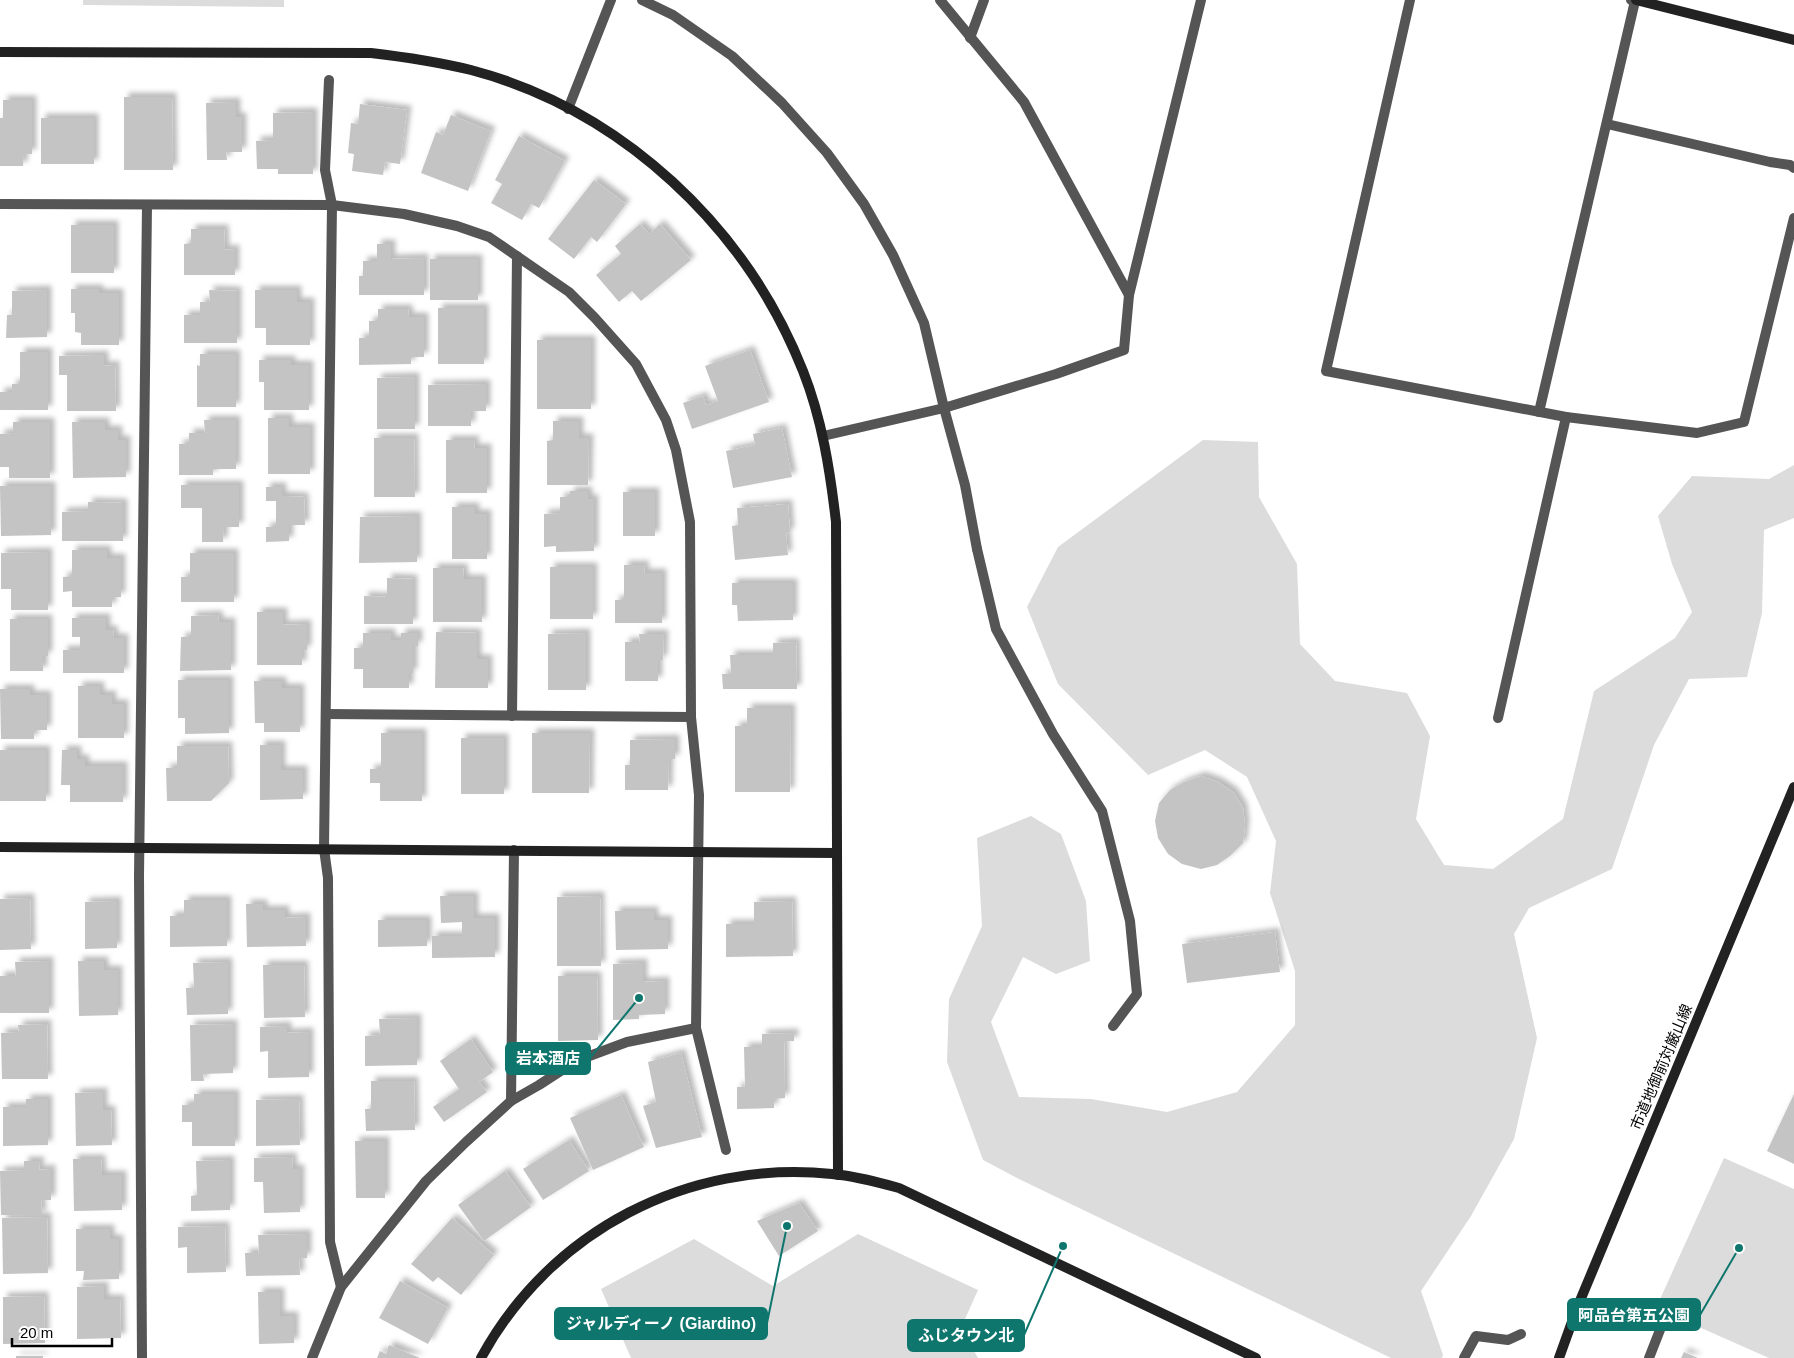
<svg xmlns="http://www.w3.org/2000/svg" width="1794" height="1358" viewBox="0 0 1794 1358" font-family="Helvetica,'Noto Sans JP',sans-serif">
<style>
.green{fill:#dcdcdc}
.building{fill:#c4c4c4;filter:url(#shadow)}
.lines{fill:none;stroke-linecap:round;stroke-linejoin:round}
.lane{stroke:#555;stroke-width:10}
.street{stroke:#555;stroke-width:10}
.secondary{stroke:#222;stroke-width:10}
.labels{text-anchor:middle;dominant-baseline:central;stroke-width:5;stroke-linejoin:round;paint-order:stroke}
.street-label{font-size:15px;fill:#000;stroke:#fff}
.leader{fill:none;stroke:#0f766e;stroke-width:2}
.callout-dot{fill:#0f766e;stroke:#fff;stroke-width:2}
.callout{fill:#0f766e;stroke:#0f766e;stroke-width:2}
.callout-label{font-size:16px;text-anchor:middle;font-weight:bold;fill:#fff}
</style>
<defs>
<filter id="shadow"><feDropShadow dx="4.5" dy="-4.5" stdDeviation="2.5" flood-color="#0004"/></filter>
</defs>
<rect width="100%" height="100%" fill="#fff"/>
<!-- green -->
<g class="green">
<polygon points="83,0 284,0 284,7 83,5"/>
<polygon points="1203,440 1258,442 1259,497 1297,564 1300,644 1335,681 1407,693 1430,736 1416,819 1444,865 1493,869 1563,819 1594,691 1675,638 1692,612 1672,564 1658,516 1692,476 1769,479 1794,465 1794,518 1764,530 1762,613 1747,677 1689,679 1654,745 1612,869 1529,908 1514,934 1537,1038 1514,1139 1471,1216 1421,1291 1443,1355 1442,1358 1391,1358 1021,1180 983,1160 947,1062 949,999 982,926 977,838 1031,816 1061,834 1086,901 1090,961 1056,974 1023,957 991,1022 1019,1097 1091,1099 1167,1112 1237,1092 1295,1025 1295,971 1270,893 1276,841 1247,777 1205,750 1148,775 1058,684 1027,607 1058,547"/>
<polygon points="1724,1158 1794,1189 1794,1358 1769,1358 1656,1308"/>
<polygon points="858,1234 978,1290 961,1328 978,1358 631,1358 601,1289 694,1239 773,1286"/>
</g>
<!-- building -->
<g class="building">
<polygon points="124,97 172,97 173,170 124,170"/>
<polygon points="3,100 32,100 32,154 24,154 23,166 0,166 0,118 3,118"/>
<polygon points="236,102 236,117 242,117 242,152 226,152 227,160 207,160 206,103"/>
<polygon points="360,104 407,110 400,164 385,162 383,175 352,171 354,154 348,153 351,123 358,124"/>
<polygon points="313,112 313,174 278,174 278,169 257,169 256,141 273,140 273,113"/>
<polygon points="451,115 491,131 468,191 421,173 436,132 443,135"/>
<rect x="41" y="118" width="53" height="46"/>
<polygon points="519,136 565,161 539,208 531,204 522,220 491,203 502,184 495,180"/>
<polygon points="594,180 626,204 597,242 591,237 574,259 548,239"/>
<polygon points="640,224 649,234 660,224 691,260 641,301 632,291 619,302 596,275 621,254 615,246"/>
<rect x="71" y="225" width="43" height="48"/>
<polygon points="191,229 224,229 225,250 235,249 235,275 184,275 184,244 191,243"/>
<polygon points="377,244 391,244 391,259 424,258 424,295 359,295 359,276 363,276 363,261 377,261"/>
<rect x="430" y="259" width="48" height="41"/>
<polygon points="71,289 99,289 99,293 119,293 119,345 81,345 81,333 75,332 75,313 71,313"/>
<polygon points="47,290 47,337 6,338 7,315 12,315 12,291"/>
<polygon points="209,290 237,291 237,343 184,343 184,315 200,315 200,302 210,302"/>
<polygon points="255,290 297,290 297,302 310,302 310,345 266,345 266,328 255,328"/>
<rect x="438" y="308" width="46" height="56"/>
<polygon points="378,309 408,309 409,317 424,317 424,357 411,357 411,364 359,365 359,338 369,338 369,321 378,321"/>
<rect x="537" y="340" width="54" height="69"/>
<polygon points="750,350 769,402 692,429 683,403 703,396 706,405 718,401 705,366"/>
<polygon points="20,352 48,352 48,410 0,410 0,392 12,392 12,384 20,384"/>
<polygon points="200,354 236,354 236,407 197,407 197,365 200,366"/>
<polygon points="104,355 104,366 115,365 116,411 67,411 67,375 59,375 59,356"/>
<polygon points="259,360 291,360 291,365 309,365 309,410 264,410 264,382 259,382"/>
<polygon points="415,377 415,429 377,429 377,378"/>
<polygon points="486,384 486,411 471,411 471,426 428,426 428,385"/>
<polygon points="268,418 289,418 289,427 310,427 310,474 268,474"/>
<polygon points="204,420 236,420 236,469 213,469 213,475 179,475 179,444 189,444 189,433 205,433"/>
<polygon points="553,421 579,421 579,438 589,438 588,485 547,485 547,441 553,440"/>
<polygon points="13,422 50,422 50,478 9,478 9,467 0,467 0,434 13,433"/>
<polygon points="72,422 105,422 105,430 118,430 118,440 126,440 126,477 73,478"/>
<polygon points="782,428 792,477 733,488 726,451 755,445 753,434"/>
<polygon points="374,438 414,438 415,497 374,497"/>
<polygon points="446,440 475,440 474,448 487,448 487,493 446,493"/>
<polygon points="181,485 239,485 239,527 224,527 223,542 202,542 202,508 181,508"/>
<polygon points="0,486 51,486 51,535 1,536"/>
<polygon points="266,487 282,487 282,496 304,497 305,525 289,525 289,541 266,542 266,527 276,527 276,501 266,501"/>
<polygon points="570,491 588,491 588,499 594,499 594,551 556,552 556,546 544,547 544,514 560,513 560,497 570,497"/>
<rect x="623" y="492" width="32" height="44"/>
<polygon points="88,502 123,503 123,541 62,541 62,512 88,511"/>
<polygon points="788,504 790,532 786,533 788,555 735,560 732,526 738,525 737,508"/>
<polygon points="452,507 475,507 475,514 487,514 487,559 452,559"/>
<polygon points="417,516 417,562 359,563 360,517"/>
<polygon points="72,550 107,550 107,558 121,558 121,597 112,597 112,607 72,607 72,591 63,592 63,577 72,576"/>
<polygon points="48,552 48,610 11,610 11,589 1,589 1,553"/>
<polygon points="190,553 234,553 234,602 181,602 181,577 190,577"/>
<polygon points="624,565 645,565 644,573 662,573 662,623 615,623 615,600 624,600"/>
<rect x="550" y="567" width="43" height="52"/>
<polygon points="433,568 463,568 464,579 482,579 482,622 433,622"/>
<polygon points="387,578 413,579 413,624 364,624 364,596 387,597"/>
<polygon points="732,583 793,583 793,620 738,621 737,605 732,605"/>
<polygon points="257,612 283,612 283,625 307,624 307,650 302,650 302,665 257,665"/>
<polygon points="218,615 219,622 231,622 231,670 180,671 181,637 191,637 191,616"/>
<polygon points="72,618 106,618 106,630 113,630 114,638 124,638 124,673 63,673 63,650 80,650 80,637 72,637"/>
<polygon points="10,619 48,619 48,656 43,656 43,671 10,671"/>
<polygon points="436,632 477,633 477,659 488,659 488,688 435,688"/>
<polygon points="363,633 391,633 391,640 401,640 401,633 418,633 418,646 413,646 413,673 409,673 409,688 363,688 363,669 354,669 354,648 363,648"/>
<polygon points="586,633 586,690 548,690 548,634"/>
<polygon points="639,634 664,634 663,660 658,660 658,681 625,681 625,642 640,642"/>
<polygon points="796,642 797,689 723,689 722,674 731,674 730,655 773,655 773,643"/>
<polygon points="178,680 229,680 229,733 185,734 185,718 178,718"/>
<polygon points="254,681 282,681 282,688 300,688 300,732 264,732 264,723 255,723"/>
<polygon points="78,686 100,686 100,695 112,695 112,704 124,704 124,738 78,738"/>
<polygon points="0,689 30,689 30,695 47,695 47,730 34,730 34,739 1,739"/>
<polygon points="747,708 791,708 790,792 735,792 735,726 747,726"/>
<polygon points="381,733 422,733 422,801 380,801 380,783 370,783 370,769 381,769"/>
<polygon points="532,733 590,733 589,793 532,793"/>
<rect x="461" y="738" width="43" height="56"/>
<polygon points="675,739 675,759 669,759 668,790 625,790 625,765 630,765 630,740"/>
<polygon points="260,745 281,745 281,770 303,770 303,799 260,800"/>
<polygon points="177,746 228,746 229,783 211,801 167,801 166,768 177,768"/>
<rect x="0" y="750" width="46" height="51"/>
<polygon points="62,750 77,750 77,759 85,759 85,766 123,766 123,802 70,802 70,785 61,785"/>
<polygon points="1201,776 1218,782 1233,792 1243,808 1245,825 1243,843 1230,856 1217,865 1201,869 1182,864 1168,854 1158,838 1155,821 1159,803 1170,790 1184,782"/>
<polygon points="440,896 474,896 474,918 495,918 495,957 432,958 432,936 462,936 462,922 441,923"/>
<polygon points="600,896 601,966 557,966 557,897"/>
<polygon points="30,898 31,949 0,950 0,899"/>
<polygon points="184,900 227,900 227,946 170,947 170,916 184,916"/>
<polygon points="117,901 117,948 85,949 85,902"/>
<polygon points="792,901 793,956 726,957 726,924 754,924 754,902"/>
<polygon points="246,904 263,904 263,910 285,910 285,918 306,917 306,946 247,947"/>
<polygon points="615,911 654,911 654,920 668,920 668,949 616,950"/>
<polygon points="378,920 427,920 427,946 378,947"/>
<polygon points="1275,932 1280,972 1187,983 1182,944"/>
<polygon points="49,961 49,1013 0,1013 0,976 16,976 15,962"/>
<polygon points="78,961 104,961 104,970 118,970 118,1015 79,1016"/>
<polygon points="228,962 228,1014 187,1015 186,988 194,988 193,963"/>
<polygon points="643,963 643,982 665,981 665,1014 639,1015 639,1019 613,1020 613,964"/>
<polygon points="263,965 304,965 305,1017 264,1018"/>
<polygon points="558,976 597,976 598,1040 558,1041"/>
<polygon points="417,1018 417,1065 365,1066 365,1036 380,1035 379,1019"/>
<polygon points="47,1024 48,1079 2,1079 1,1033 19,1032 18,1025"/>
<polygon points="233,1024 233,1073 203,1074 204,1081 191,1081 190,1025"/>
<polygon points="287,1026 287,1033 309,1032 309,1077 268,1078 268,1051 260,1052 260,1027"/>
<polygon points="794,1033 794,1041 784,1041 785,1098 774,1099 774,1108 737,1109 737,1087 745,1087 744,1047 762,1047 762,1034"/>
<polygon points="471,1039 493,1072 479,1082 487,1092 444,1122 433,1107 459,1089 440,1061"/>
<polygon points="681,1053 702,1137 656,1148 643,1106 656,1102 648,1062"/>
<polygon points="371,1081 414,1081 415,1130 366,1131 365,1109 371,1109"/>
<polygon points="103,1092 103,1110 111,1110 112,1145 76,1146 75,1093"/>
<polygon points="194,1094 235,1094 235,1146 192,1146 192,1122 182,1122 182,1105 194,1105"/>
<polygon points="1794,1094 1794,1164 1767,1151"/>
<polygon points="621,1095 644,1147 593,1170 570,1118"/>
<polygon points="26,1099 48,1099 48,1145 3,1146 3,1107 26,1107"/>
<polygon points="299,1099 300,1145 256,1146 256,1100"/>
<polygon points="569,1140 589,1171 543,1200 523,1169"/>
<polygon points="355,1141 385,1141 385,1198 356,1198"/>
<polygon points="292,1157 293,1169 300,1169 300,1212 264,1213 263,1182 254,1182 254,1158"/>
<polygon points="73,1159 101,1159 102,1175 122,1175 122,1210 74,1211"/>
<polygon points="230,1160 230,1210 191,1211 191,1196 197,1195 196,1161"/>
<polygon points="24,1161 40,1161 39,1170 51,1169 51,1200 41,1200 42,1215 1,1215 0,1171 24,1170"/>
<polygon points="505,1171 531,1207 484,1241 458,1205"/>
<polygon points="799,1203 818,1231 779,1256 757,1221"/>
<polygon points="47,1217 48,1273 3,1274 2,1218"/>
<polygon points="452,1218 494,1255 461,1295 438,1277 433,1282 411,1264"/>
<polygon points="225,1226 226,1272 187,1273 187,1247 178,1248 178,1227"/>
<polygon points="76,1229 110,1229 110,1239 119,1239 119,1279 83,1280 84,1271 76,1271"/>
<polygon points="307,1234 307,1258 299,1259 300,1275 246,1276 245,1253 259,1253 258,1235"/>
<polygon points="400,1281 448,1308 428,1344 379,1318"/>
<polygon points="104,1286 104,1299 120,1299 121,1338 77,1339 77,1287"/>
<polygon points="258,1292 280,1292 280,1316 294,1316 294,1343 259,1344"/>
<polygon points="44,1296 45,1343 3,1344 3,1297"/>
<polygon points="389,1345 420,1358 377,1358 380,1351 386,1354"/>
<polygon points="1684,1352 1698,1358 1681,1358"/>
<rect x="16" y="1356" width="27" height="2"/>
</g>
<g class="lines">
<!-- lane -->
<polyline class="lane" points="977,549 996,629 1053,734 1102,811 1130,921 1137,994 1113,1026"/>
<!-- street -->
<g class="street">
<polyline points="642,0 673,15 732,56 782,103 827,153 864,204 893,255 924,323 944,408 965,485 977,549"/>
<polyline points="940,0 1024,102 1129,295"/>
<polyline points="1410,0 1326,371 1566,417 1697,433 1744,422 1794,218"/>
<polyline points="970,38 984,0"/>
<polyline points="329,80 325,170 332,205 324,849 328,878 330,1242 341,1287"/>
<polyline points="568,109 611,0"/>
<polyline points="1607,124 1770,162 1790,165 1794,168"/>
<polyline points="0,204 332,205 404,214 457,226 489,237 569,292 595,318 636,364 666,420 676,450 690,522 691,717 699,795 696,1028 726,1150"/>
<polyline points="1539,412 1635,1 1631,0"/>
<polyline points="823,436 944,408 1056,374 1124,350 1129,295 1201,0"/>
<polyline points="326,714 691,717"/>
<polyline points="512,716 517,256"/>
<polyline points="1498,718 1566,417"/>
<polyline points="511,1101 514,850"/>
<polyline points="142,1358 139,876 147,205"/>
<polyline points="312,1358 341,1287 426,1181 466,1142 511,1101 539,1085 576,1061 627,1042 696,1028"/>
<polyline points="1464,1358 1476,1336 1508,1340 1521,1334"/>
<polyline points="1649,1358 1667,1312"/>
</g>
<!-- secondary -->
<g class="secondary">
<polyline points="1636,0 1794,40"/>
<path d="M0,52L371,53C405,57 438,62 471,70C622,110 746,227 803,371C822,419 830,470 836,522L838,1175"/>
<polyline points="0,847 837,853"/>
<path d="M481,1358C550,1231 688,1159 832,1174C855,1176 877,1182 899,1188L1256,1358"/>
<polyline points="1559,1358 1577,1308 1794,787"/>
</g>
</g>
<g class="labels">
<!-- street labels -->
<g class="street-label">
<text transform="translate(1661 1067) rotate(-67)">市道地御前対厳山線</text>
</g>
</g>
<!-- callouts -->
<path class="leader" d="M639 998L590 1058M1739 1248L1700 1315M787 1226L767 1323M1063 1246L1024 1335"/>
<g class="callout-dot">
<circle cx="639" cy="998" r="5"/>
<circle cx="1739" cy="1248" r="5"/>
<circle cx="787" cy="1226" r="5"/>
<circle cx="1063" cy="1246" r="5"/>
</g>
<g class="callout">
<rect x="506" y="1043" width="84" height="31" rx="5"/>
<rect x="1568" y="1299" width="132" height="31" rx="5"/>
<rect x="555" y="1308" width="212" height="31" rx="5"/>
<rect x="908" y="1320" width="116" height="31" rx="5"/>
</g>
<g class="callout-label">
<text x="548" y="1064">岩本酒店</text>
<text x="1634" y="1321">阿品台第五公園</text>
<text x="661" y="1329">ジャルディーノ (Giardino)</text>
<text x="966" y="1341">ふじタウン北</text>
</g>
<!-- scale -->
<path d="M12 1338v8h100v-8" fill="none" stroke="#000000" stroke-width="2.5"/>
<text x="20" y="1338" font-size="15" fill="#000000" stroke="#ffffff" stroke-width="4" paint-order="stroke">20 m</text>
</svg>
